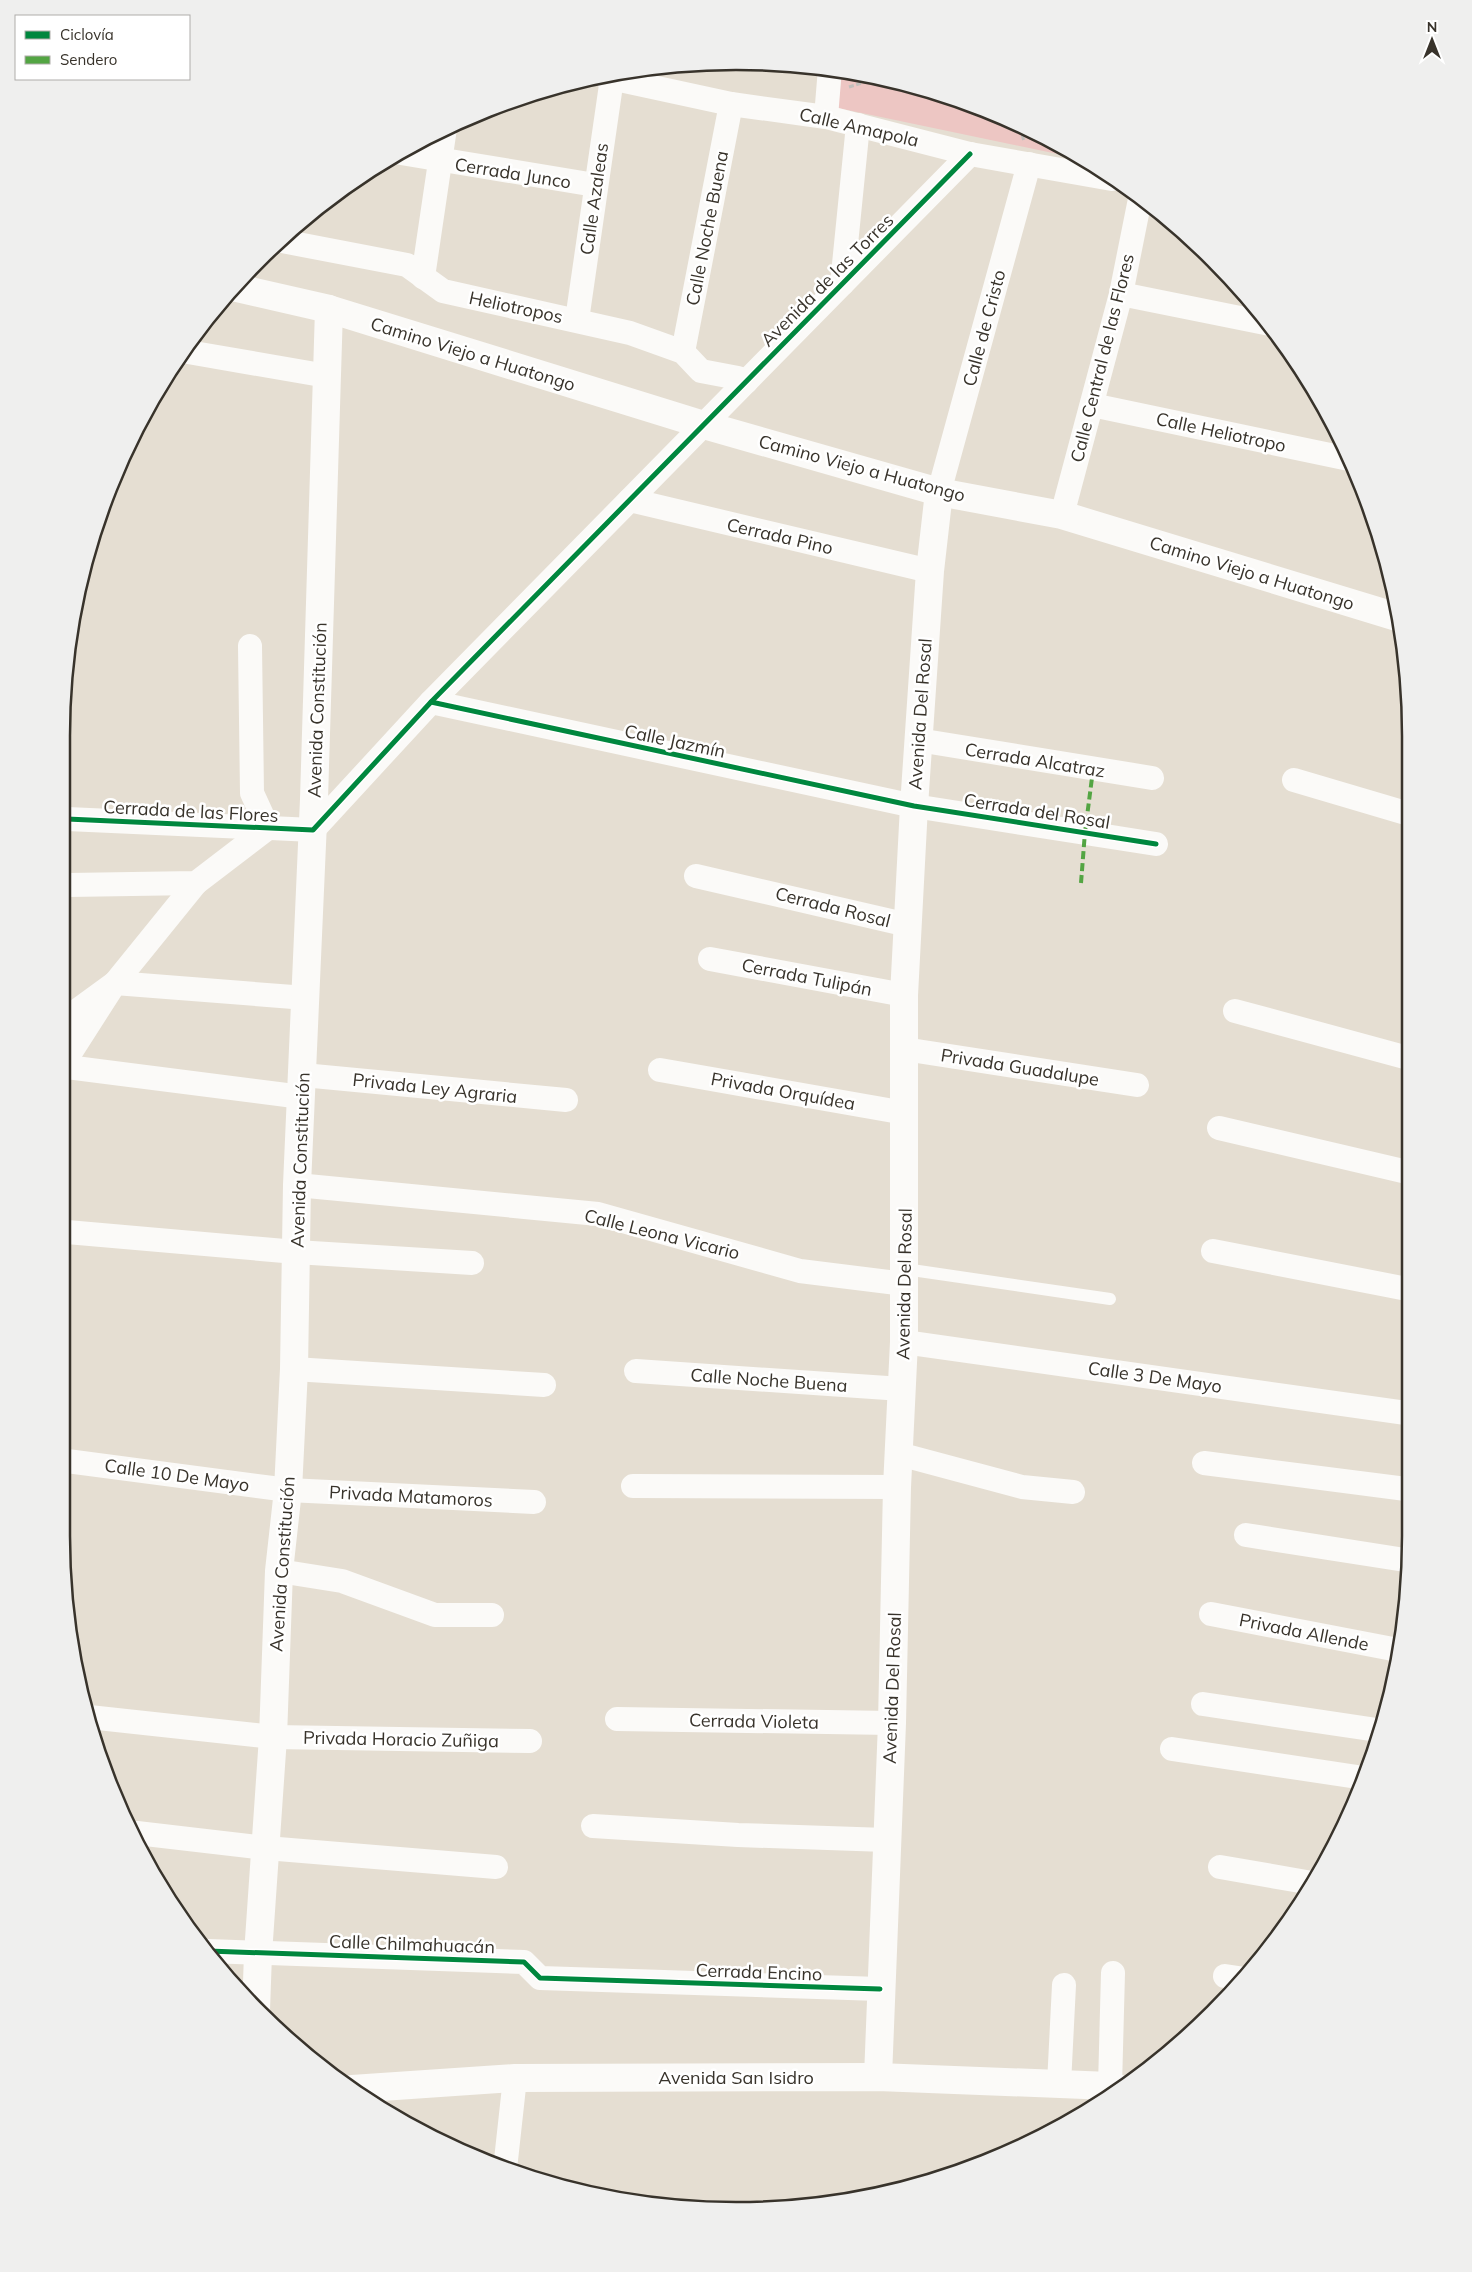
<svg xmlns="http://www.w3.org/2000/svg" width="1472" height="2272" viewBox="0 0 1472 2272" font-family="Mulish,sans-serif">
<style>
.green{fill:#edc6c3}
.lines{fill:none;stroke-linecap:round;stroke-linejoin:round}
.path{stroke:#c2bfbb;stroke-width:3;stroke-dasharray:5 2.5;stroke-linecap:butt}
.service{stroke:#fbfaf8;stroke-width:12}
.minor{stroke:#fbfaf8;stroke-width:24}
.secondary{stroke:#fbfaf8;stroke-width:28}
.quiet{stroke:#53a543;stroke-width:4;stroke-dasharray:8 4;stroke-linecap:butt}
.cycleway-casing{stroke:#fff;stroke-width:8}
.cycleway{stroke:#00873e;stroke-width:5}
.labels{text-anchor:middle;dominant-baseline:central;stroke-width:5;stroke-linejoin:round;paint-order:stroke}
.street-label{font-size:18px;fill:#38332b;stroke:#fff}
.rim{fill:none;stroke:#38332b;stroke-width:2.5}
</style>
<rect width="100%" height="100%" fill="#e5ded2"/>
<!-- green -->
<polygon class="green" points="842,71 953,97 1073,152 1086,160 838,108"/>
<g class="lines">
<!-- path -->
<g class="path">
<polyline points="849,87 875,79"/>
<polyline points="1020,128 1024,141"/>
</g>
<!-- service -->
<polyline class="service" points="905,1269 1110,1299"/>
<!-- minor -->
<g class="minor">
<polyline points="606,77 731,104 826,117 970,154 1112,179"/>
<polyline points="826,117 830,68"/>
<polyline points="401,153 595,185"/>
<polyline points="282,241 407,265 443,291 630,333 683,352 701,371 738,378 746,382"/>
<polyline points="423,277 445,128"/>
<polyline points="842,284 858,125"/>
<polyline points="1121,294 1270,324"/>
<polyline points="577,320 612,78"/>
<polyline points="188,352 327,376"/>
<polyline points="683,352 731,104"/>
<polyline points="1092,405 1349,459"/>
<polyline points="939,492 1029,164"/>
<polyline points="630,500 930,571"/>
<polyline points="1062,515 1121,294 1140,199"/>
<polyline points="431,702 914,806 1156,844"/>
<polyline points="918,740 1152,778"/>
<polyline points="1294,780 1409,814"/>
<polyline points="67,819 313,830 431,702 970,154"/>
<polyline points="696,876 908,925"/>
<polyline points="68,885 196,883 268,828 252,793 250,646"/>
<polyline points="710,959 904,995"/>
<polyline points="1235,1011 1408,1058"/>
<polyline points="67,1018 115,983 306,998"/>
<polyline points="904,1049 1137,1085"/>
<polyline points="67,1058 115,983 196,883"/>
<polyline points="67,1067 302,1097"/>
<polyline points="660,1070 905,1113"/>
<polyline points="303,1075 566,1100"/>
<polyline points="1219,1128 1407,1172"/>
<polyline points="297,1185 598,1214 800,1271 905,1284"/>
<polyline points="67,1232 296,1252 472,1263"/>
<polyline points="1213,1251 1407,1289"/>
<polyline points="904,1342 1406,1413"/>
<polyline points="294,1369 544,1385"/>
<polyline points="636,1371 902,1389"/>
<polyline points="899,1454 1022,1487 1073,1492"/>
<polyline points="67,1461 288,1490 534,1502"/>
<polyline points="1204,1463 1406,1489"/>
<polyline points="633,1486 897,1487"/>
<polyline points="1246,1535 1405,1560"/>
<polyline points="279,1571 342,1581 435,1615 492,1615"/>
<polyline points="1211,1614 1398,1650"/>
<polyline points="1203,1704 1377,1730"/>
<polyline points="89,1717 273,1737 530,1741"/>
<polyline points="617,1719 892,1723"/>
<polyline points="1172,1749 1364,1778"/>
<polyline points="593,1826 738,1835 886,1840"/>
<polyline points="137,1833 266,1848 496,1867"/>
<polyline points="1220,1867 1312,1883"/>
<polyline points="208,1951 524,1962 540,1978 880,1989"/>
<polyline points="1225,1976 1245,1979"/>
<polyline points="1059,2084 1064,1985"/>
<polyline points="1110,2086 1113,1973"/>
<polyline points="505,2169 515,2078"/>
</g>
<!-- secondary -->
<g class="secondary">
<polyline points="233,287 329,309 704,425 939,492 1062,515 1397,617"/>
<polyline points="256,2010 258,1954 273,1737 279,1571 288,1490 294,1369 297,1185 314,799 329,309"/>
<polyline points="878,2077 892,1723 897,1487 904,1342 904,995 914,806 930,571 939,492"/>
<polyline points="352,2089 515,2078 878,2077 1110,2086 1120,2089"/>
</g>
<!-- quiet -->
<polyline class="quiet" points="1081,883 1085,832 1093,770"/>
<defs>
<g id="cycleway">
<polyline points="431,702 914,806 1156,844"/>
<polyline points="67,819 313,830 431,702 970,154"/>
<polyline points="208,1951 524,1962 540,1978 880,1989"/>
</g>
</defs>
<!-- cycleway casing -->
<use href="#cycleway" class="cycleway-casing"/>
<!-- cycleway -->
<use href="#cycleway" class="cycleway"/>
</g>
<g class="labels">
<!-- street labels -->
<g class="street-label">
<text transform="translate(859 127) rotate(13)">Calle Amapola</text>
<text transform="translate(513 173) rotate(9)">Cerrada Junco</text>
<text transform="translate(594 199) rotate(-82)">Calle Azaleas</text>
<text transform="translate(707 228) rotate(-79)">Calle Noche Buena</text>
<text transform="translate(827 280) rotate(-45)">Avenida de las Torres</text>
<text transform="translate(516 307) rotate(12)">Heliotropos</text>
<text transform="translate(984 328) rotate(-75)">Calle de Cristo</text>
<text transform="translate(473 354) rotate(17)">Camino Viejo a Huatongo</text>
<text transform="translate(1102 358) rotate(-76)">Calle Central de las Flores</text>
<text transform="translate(1221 432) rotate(12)">Calle Heliotropo</text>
<text transform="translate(862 468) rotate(15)">Camino Viejo a Huatongo</text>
<text transform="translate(780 536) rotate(13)">Cerrada Pino</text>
<text transform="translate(1252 573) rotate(17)">Camino Viejo a Huatongo</text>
<text transform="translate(317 710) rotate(-88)">Avenida Constitución</text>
<text transform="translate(920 714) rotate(-86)">Avenida Del Rosal</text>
<text transform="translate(675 741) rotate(12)">Calle Jazmín</text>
<text transform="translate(1035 760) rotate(9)">Cerrada Alcatraz</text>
<text transform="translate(191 811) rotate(3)">Cerrada de las Flores</text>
<text transform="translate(1037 811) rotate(9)">Cerrada del Rosal</text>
<text transform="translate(833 907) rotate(14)">Cerrada Rosal</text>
<text transform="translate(807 977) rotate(11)">Cerrada Tulipán</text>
<text transform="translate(1020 1067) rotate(9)">Privada Guadalupe</text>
<text transform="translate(435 1088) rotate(6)">Privada Ley Agraria</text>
<text transform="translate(783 1091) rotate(10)">Privada Orquídea</text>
<text transform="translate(300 1160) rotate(-88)">Avenida Constitución</text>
<text transform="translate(662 1234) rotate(14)">Calle Leona Vicario</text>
<text transform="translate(904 1284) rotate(-89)">Avenida Del Rosal</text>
<text transform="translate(1155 1377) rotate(8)">Calle 3 De Mayo</text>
<text transform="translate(769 1380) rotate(4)">Calle Noche Buena</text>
<text transform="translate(177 1475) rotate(8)">Calle 10 De Mayo</text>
<text transform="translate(411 1496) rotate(3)">Privada Matamoros</text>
<text transform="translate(282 1564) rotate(-86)">Avenida Constitución</text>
<text transform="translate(1304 1632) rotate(11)">Privada Allende</text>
<text transform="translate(892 1688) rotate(-88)">Avenida Del Rosal</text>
<text transform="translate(754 1721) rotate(1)">Cerrada Violeta</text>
<text transform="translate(401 1739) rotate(1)">Privada Horacio Zuñiga</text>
<text transform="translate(412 1944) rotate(2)">Calle Chilmahuacán</text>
<text transform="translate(759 1972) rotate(2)">Cerrada Encino</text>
<text x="736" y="2077">Avenida San Isidro</text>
</g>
</g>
<!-- crop -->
<path d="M0 0H1472V2272H0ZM736 70H736A666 666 0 0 1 1402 736V1536A666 666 0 0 1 736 2202H736A666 666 0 0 1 70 1536V736A666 666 0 0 1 736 70Z" fill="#efefee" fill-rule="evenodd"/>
<path class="rim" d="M736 70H736A666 666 0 0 1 1402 736V1536A666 666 0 0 1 736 2202H736A666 666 0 0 1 70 1536V736A666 666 0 0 1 736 70Z"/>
<!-- legend -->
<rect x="15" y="15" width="175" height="65" fill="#ffffff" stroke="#afadaa"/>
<rect x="25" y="31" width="25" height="8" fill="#00873e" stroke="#afadaa"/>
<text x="60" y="40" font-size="15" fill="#38332b">Ciclovía</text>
<rect x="25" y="56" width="25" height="8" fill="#53a543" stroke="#afadaa"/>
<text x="60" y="65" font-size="15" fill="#38332b">Sendero</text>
<!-- north arrow -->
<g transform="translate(1432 40)" stroke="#ffffff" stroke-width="4" paint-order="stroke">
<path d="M0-4L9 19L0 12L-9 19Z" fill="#38332b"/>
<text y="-8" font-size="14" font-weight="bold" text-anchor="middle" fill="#38332b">N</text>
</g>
</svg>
